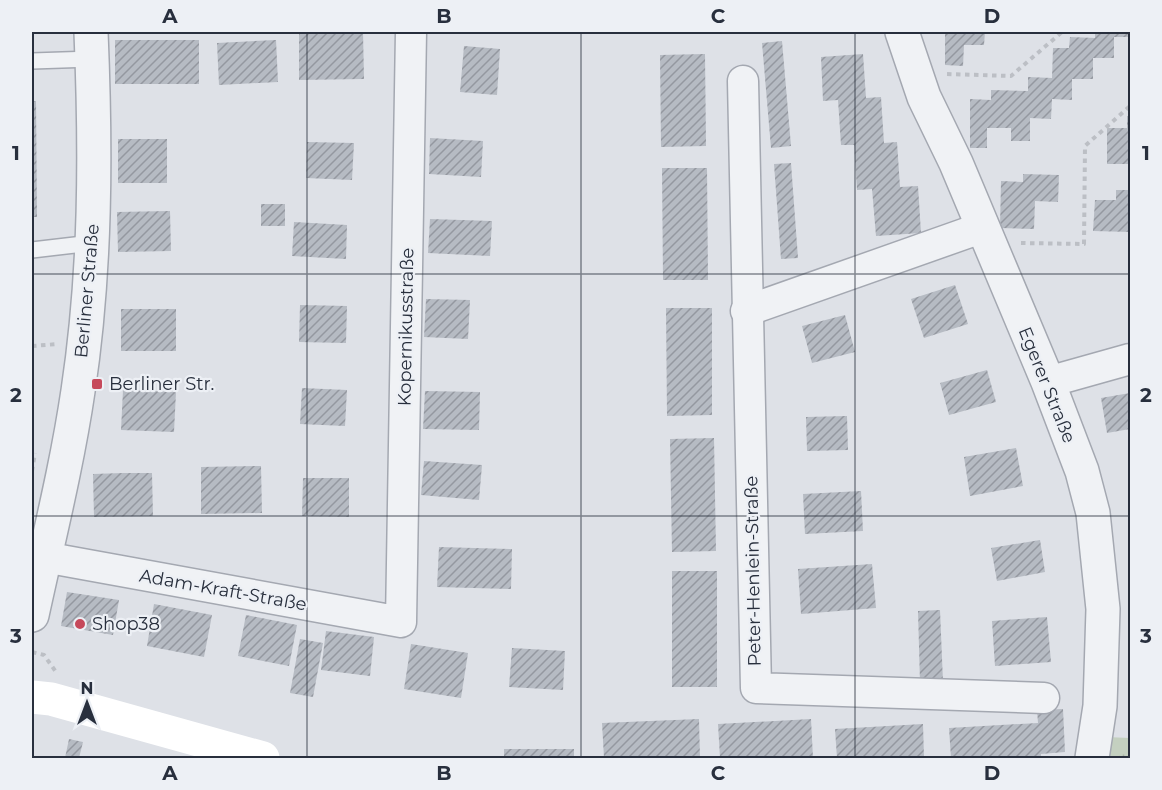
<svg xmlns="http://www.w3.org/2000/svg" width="1162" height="790" viewBox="0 0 1162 790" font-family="Montserrat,sans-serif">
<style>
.grass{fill:url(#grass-tufts)}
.building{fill:url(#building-hatch)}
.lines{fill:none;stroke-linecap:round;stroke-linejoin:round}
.service-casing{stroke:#a4a8b1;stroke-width:18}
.minor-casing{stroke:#a4a8b1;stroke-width:33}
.tertiary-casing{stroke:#a4a8b1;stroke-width:36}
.path{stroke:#bcbfc5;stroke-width:4;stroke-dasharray:4.5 4.5;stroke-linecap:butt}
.service{stroke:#f0f2f5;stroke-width:15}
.minor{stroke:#f0f2f5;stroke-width:30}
.tertiary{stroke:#f0f2f5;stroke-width:33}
.secondary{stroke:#fff;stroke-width:33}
.grid{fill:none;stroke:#282f3d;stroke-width:1.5;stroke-opacity:0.55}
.poi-dot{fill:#c6495b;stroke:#edf0f5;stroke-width:2}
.labels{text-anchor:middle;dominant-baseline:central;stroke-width:4.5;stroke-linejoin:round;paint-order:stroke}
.street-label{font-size:18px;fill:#282f3d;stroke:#edf0f5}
.poi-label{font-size:18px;fill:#282f3d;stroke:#edf0f5;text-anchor:start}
.neatline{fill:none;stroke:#282f3d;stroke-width:2}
.grid-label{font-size:20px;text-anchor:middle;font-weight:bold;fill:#282f3d}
</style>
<defs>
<pattern id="grass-tufts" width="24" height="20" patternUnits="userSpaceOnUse" patternTransform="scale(1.5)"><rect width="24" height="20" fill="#c4d0c0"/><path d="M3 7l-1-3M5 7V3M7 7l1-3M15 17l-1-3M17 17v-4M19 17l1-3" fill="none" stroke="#a8b3a6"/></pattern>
<pattern id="building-hatch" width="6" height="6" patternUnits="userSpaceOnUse" patternTransform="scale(1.5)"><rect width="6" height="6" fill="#b6bbc3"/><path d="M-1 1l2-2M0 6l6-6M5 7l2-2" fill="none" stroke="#9498a0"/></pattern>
</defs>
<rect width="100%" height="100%" fill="#dee1e7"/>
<!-- grass -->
<polygon class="grass" points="1106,737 1130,738 1130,758 1105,758"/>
<!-- building -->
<g class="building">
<polygon points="363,32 364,79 299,80 299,33"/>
<polygon points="945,32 985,32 984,45 964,45 963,66 945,65"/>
<polygon points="1095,32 1130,32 1130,37 1114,37 1114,58 1093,58 1093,79 1072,79 1072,100 1052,99 1051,119 1030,118 1030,141 1011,141 1011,128 987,128 987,148 970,148 970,99 991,100 991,90 1028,91 1028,77 1052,78 1053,48 1069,48 1070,37 1095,38"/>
<rect x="115" y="40" width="84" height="44"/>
<polygon points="276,40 278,82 219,85 217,43"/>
<polygon points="782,41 791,146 771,148 762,43"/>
<polygon points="464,46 500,49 497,95 460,92"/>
<polygon points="705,54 706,146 661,147 660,55"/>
<polygon points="863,54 866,98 881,97 884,143 897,142 900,187 918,186 921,233 876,236 872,189 857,190 854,145 841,145 838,100 823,101 821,57"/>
<polygon points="32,101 36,101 37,217 32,217"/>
<polygon points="1127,116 1130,116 1130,164 1107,164 1107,128 1127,128"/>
<polygon points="430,138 483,141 481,177 429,174"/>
<rect x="118" y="139" width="49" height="44"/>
<polygon points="307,142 354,143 352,180 306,178"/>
<polygon points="791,163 798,258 781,259 774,164"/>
<polygon points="662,168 707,168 708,280 663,280"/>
<polygon points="1023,174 1059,175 1058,202 1035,201 1034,229 1000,228 1001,181 1023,182"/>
<polygon points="1116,190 1130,190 1130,232 1093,231 1095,200 1116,200"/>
<rect x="261" y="204" width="24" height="22"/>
<polygon points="170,211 171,251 118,252 117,212"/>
<polygon points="430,219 492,221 490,256 428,253"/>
<polygon points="294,222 347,225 346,259 292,256"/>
<polygon points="955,285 968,324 924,338 911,299"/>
<polygon points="426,299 470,300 468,339 424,337"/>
<polygon points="300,305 347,306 346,343 299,342"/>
<polygon points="666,308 712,308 712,415 667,416"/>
<rect x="121" y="309" width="55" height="42"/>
<polygon points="845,315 855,352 812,363 802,326"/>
<polygon points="987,370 996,402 949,415 940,383"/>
<polygon points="302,388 347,390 345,426 300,424"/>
<polygon points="123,390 176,392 174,432 121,430"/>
<polygon points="425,391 480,392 479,430 423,429"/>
<polygon points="1130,393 1130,429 1107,433 1101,398"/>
<polygon points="847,416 848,450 807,451 806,417"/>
<polygon points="714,438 716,551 672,552 670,439"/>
<polygon points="1016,448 1023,486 970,496 964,457"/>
<polygon points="424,461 482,465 479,500 421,495"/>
<polygon points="261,466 262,513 201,514 201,467"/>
<polygon points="123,473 152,473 153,516 94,517 93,474"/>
<polygon points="303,478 349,478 349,517 302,516"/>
<polygon points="861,491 863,531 805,534 803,494"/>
<polygon points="1040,540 1045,572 997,581 991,548"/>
<polygon points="439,547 512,549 511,589 437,587"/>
<polygon points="872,564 876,608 801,614 798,569"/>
<rect x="672" y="571" width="45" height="116"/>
<polygon points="67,592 119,600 113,635 61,626"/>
<polygon points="154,604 212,615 204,657 147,646"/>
<polygon points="940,610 943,682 920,683 918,611"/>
<polygon points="246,615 297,625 289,666 238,656"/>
<polygon points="1047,617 1051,662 995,666 992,621"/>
<polygon points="326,631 374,637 370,676 321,670"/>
<polygon points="300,639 323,643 313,697 290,693"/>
<polygon points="411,644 468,653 461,698 404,689"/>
<polygon points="512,648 565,651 563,690 509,687"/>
<polygon points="1063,709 1065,752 1041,754 1041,758 951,758 949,728 1038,723 1037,710"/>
<polygon points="699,719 700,758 604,758 602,723"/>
<polygon points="811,719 813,758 720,758 718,724"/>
<polygon points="923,724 924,758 837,758 835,729"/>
<polygon points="69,739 83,742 79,758 65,758"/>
<rect x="504" y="749" width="70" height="9"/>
</g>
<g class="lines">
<defs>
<g id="service">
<polyline points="32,61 92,59"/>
<polyline points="32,250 92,243"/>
</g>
<g id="minor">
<polyline points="743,81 756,688 1044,698"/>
<polyline points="746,311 981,228"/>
<polyline points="1048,382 1130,359"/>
<polyline points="44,557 401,622 411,32"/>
</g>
<g id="tertiary">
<polyline points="902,32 924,97 956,163 1048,382 1082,471 1093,513 1103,609 1100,706 1092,758"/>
<path d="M32,615C48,541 67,466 78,391C96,272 96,152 91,32"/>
</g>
</defs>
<!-- service casing -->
<use href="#service" class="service-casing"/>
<!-- minor casing -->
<use href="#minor" class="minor-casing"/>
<!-- tertiary casing -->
<use href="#tertiary" class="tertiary-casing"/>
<!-- path -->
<g class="path">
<polyline points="947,74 1011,76 1062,32"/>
<polyline points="1021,243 1084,244 1085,146 1130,106"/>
<polyline points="32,346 58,344"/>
<polyline points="32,471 35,453"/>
<polyline points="32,652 44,655 56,672"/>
</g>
<!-- service -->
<use href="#service" class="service"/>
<!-- minor -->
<use href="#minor" class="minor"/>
<!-- tertiary -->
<use href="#tertiary" class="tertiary"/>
<!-- secondary -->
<polyline class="secondary" points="32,697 51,699 263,758"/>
</g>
<!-- grid -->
<path class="grid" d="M307,32V758M581,32V758M855,32V758M32,274H1130M32,516H1130"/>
<!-- markers -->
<g class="poi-dot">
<rect x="91" y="378" width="12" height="12" rx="3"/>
<circle cx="80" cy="624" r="6"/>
</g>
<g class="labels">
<!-- street labels -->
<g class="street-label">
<text transform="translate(87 291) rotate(-85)">Berliner Straße</text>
<text transform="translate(406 327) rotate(-89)">Kopernikusstraße</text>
<text transform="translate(1047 385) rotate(68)">Egerer Straße</text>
<text transform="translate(753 571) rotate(-91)">Peter-Henlein-Straße</text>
<text transform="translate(223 590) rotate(10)">Adam-Kraft-Straße</text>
</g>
<!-- poi labels -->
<g class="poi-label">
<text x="109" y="384">Berliner Str.</text>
<text x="92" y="624">Shop38</text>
</g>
</g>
<!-- border -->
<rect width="1162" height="790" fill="none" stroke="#edf0f5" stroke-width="66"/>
<!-- north arrow -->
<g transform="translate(87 703)" stroke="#edf0f5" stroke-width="4.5" paint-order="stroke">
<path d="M0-4.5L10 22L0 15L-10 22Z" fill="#282f3d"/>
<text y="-9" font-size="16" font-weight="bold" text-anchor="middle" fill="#282f3d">N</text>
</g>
<rect x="33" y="33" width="1096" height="724" class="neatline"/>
<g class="grid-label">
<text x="170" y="23">A</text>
<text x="444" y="23">B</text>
<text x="718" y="23">C</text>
<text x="992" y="23">D</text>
<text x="16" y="160">1</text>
<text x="1146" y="160">1</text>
<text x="16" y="402">2</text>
<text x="1146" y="402">2</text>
<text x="16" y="643">3</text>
<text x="1146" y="643">3</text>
<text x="170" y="780">A</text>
<text x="444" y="780">B</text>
<text x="718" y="780">C</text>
<text x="992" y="780">D</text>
</g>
</svg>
